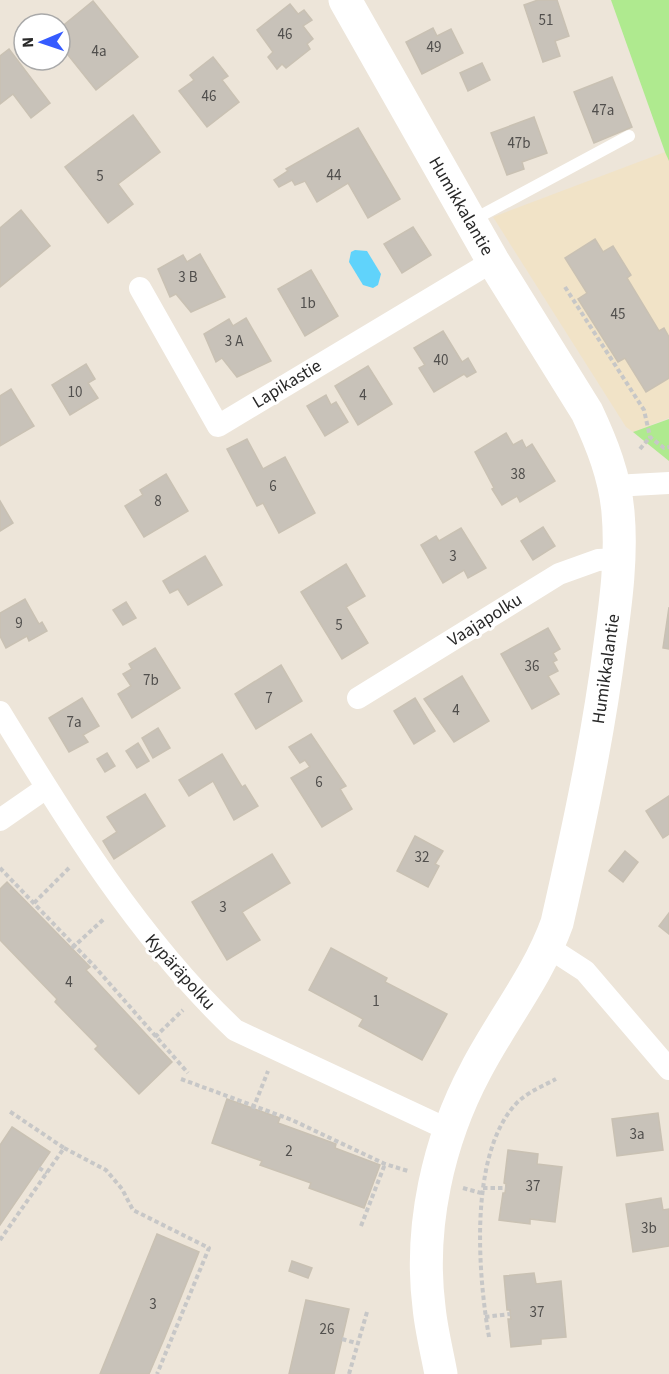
<svg xmlns="http://www.w3.org/2000/svg" width="669" height="1374" viewBox="0 0 669 1374" font-family="'Source Sans 3',sans-serif">
<style>
.education{fill:#f1e3c7}
.green{fill:#afea8f}
.water{fill:#60d3fb}
.building{fill:#c8c2b9;stroke:#c9c1b3;stroke-width:1.5}
.lines{fill:none;stroke-linecap:round;stroke-linejoin:round}
.path{stroke:#c7c7c7;stroke-width:4;stroke-dasharray:4.5 3;stroke-linecap:butt}
.lane{stroke:#fff;stroke-width:12}
.street{stroke:#fff;stroke-width:22}
.secondary{stroke:#fff;stroke-width:33}
.labels{text-anchor:middle;dominant-baseline:central;stroke-width:6;stroke-linejoin:round;paint-order:stroke}
.number-label{font-size:15px;fill:#514f4d}
.street-label{font-size:18px;fill:#292929;stroke:#fff}
</style>
<rect width="100%" height="100%" fill="#ede5d9"/>
<!-- education -->
<polygon class="education" points="665,152 669,153 669,418 633,432 626,427 493,217"/>
<!-- green -->
<g class="green">
<polygon points="611,0 669,0 669,161 665,152"/>
<polygon points="669,419 669,461 633,432"/>
</g>
<!-- water -->
<polygon class="water" points="355,250 367,251 381,274 378,285 373,288 363,285 349,262 351,252"/>
<!-- building -->
<g class="building">
<polygon points="538,0 557,0 569,36 555,41 560,56 543,62 524,5"/>
<polygon points="93,1 138,57 96,90 60,45 60,28"/>
<polygon points="290,4 298,14 304,10 312,20 303,26 313,39 307,44 310,49 286,68 282,64 277,69 268,57 273,52 257,30"/>
<polygon points="433,28 437,36 451,29 463,53 422,74 406,42"/>
<polygon points="9,49 50,103 31,118 13,94 0,104 0,56"/>
<polygon points="213,57 228,76 222,80 239,102 207,127 179,91 194,80 190,75"/>
<polygon points="482,63 490,80 468,91 460,73"/>
<polygon points="612,77 632,127 594,143 574,92"/>
<polygon points="133,115 160,152 118,184 133,204 108,223 65,167"/>
<polygon points="534,117 547,153 522,162 524,169 507,175 491,133"/>
<polygon points="358,128 400,199 368,218 348,183 317,202 305,181 295,185 292,180 279,187 274,180 288,171 286,169"/>
<polygon points="21,210 50,246 0,287 0,228"/>
<polygon points="413,227 431,255 402,273 384,244"/>
<polygon points="595,239 603,252 613,246 631,275 627,278 659,331 664,328 669,337 669,378 646,392 625,358 618,362 578,299 587,293 565,258"/>
<polygon points="200,254 225,297 191,312 176,294 170,297 158,269 183,255 187,262"/>
<polygon points="311,270 338,316 305,336 278,289"/>
<polygon points="246,318 271,361 237,377 222,358 216,362 204,334 229,319 233,326"/>
<polygon points="443,331 462,362 468,358 476,372 467,377 464,374 434,392 419,368 425,365 414,348"/>
<polygon points="86,364 95,379 88,383 98,398 70,415 52,385"/>
<polygon points="368,366 392,404 358,425 335,386"/>
<polygon points="11,389 34,426 0,446 0,396"/>
<polygon points="326,395 331,405 336,402 348,422 325,436 307,406"/>
<polygon points="506,433 513,445 522,440 526,448 532,444 555,481 520,502 517,496 502,505 492,489 494,488 475,452"/>
<polygon points="247,439 263,469 285,457 315,513 279,533 263,503 257,506 227,449"/>
<polygon points="166,474 188,511 144,537 125,506 143,495 140,490"/>
<polygon points="0,501 13,523 0,531"/>
<polygon points="543,527 555,546 533,560 521,541"/>
<polygon points="461,528 486,568 468,578 464,570 443,583 421,545 436,536 439,541"/>
<polygon points="205,556 222,585 188,605 178,589 170,593 163,581"/>
<polygon points="346,564 365,596 346,607 368,643 342,659 301,592"/>
<polygon points="25,599 39,624 42,622 47,631 29,641 27,636 6,648 0,636 0,613"/>
<polygon points="126,602 136,618 123,625 113,610"/>
<polygon points="669,607 669,649 663,648"/>
<polygon points="548,628 560,649 553,653 557,660 553,662 558,671 548,676 559,694 532,709 501,654"/>
<polygon points="155,648 180,688 132,718 118,694 131,686 123,674 132,669 129,664"/>
<polygon points="281,665 302,701 256,729 235,694"/>
<polygon points="462,676 489,721 454,742 424,699"/>
<polygon points="82,698 99,726 83,735 88,742 69,752 49,718"/>
<polygon points="415,698 435,731 414,744 394,711"/>
<polygon points="158,728 170,748 153,758 142,738"/>
<polygon points="311,734 346,786 340,789 352,809 322,827 291,778 310,767 305,760 300,763 289,747"/>
<polygon points="138,743 149,761 137,768 126,751"/>
<polygon points="107,753 115,766 105,772 97,759"/>
<polygon points="222,754 242,787 245,785 258,806 234,820 213,781 189,796 179,780"/>
<polygon points="145,794 165,826 114,859 103,841 117,832 107,817"/>
<polygon points="669,796 669,834 663,838 646,811"/>
<polygon points="415,836 443,851 435,864 439,866 428,887 397,871"/>
<polygon points="625,851 638,862 623,882 609,871"/>
<polygon points="272,854 290,883 242,912 260,940 227,960 192,902"/>
<polygon points="7,882 90,967 86,970 172,1062 139,1094 95,1049 98,1046 55,1002 57,999 0,940 0,889"/>
<polygon points="669,913 669,934 659,926"/>
<polygon points="331,948 387,978 385,982 447,1014 422,1060 359,1026 363,1019 309,990"/>
<polygon points="227,1099 280,1118 278,1123 336,1144 335,1148 380,1165 364,1208 309,1188 311,1183 260,1165 262,1161 212,1143"/>
<polygon points="658,1113 663,1150 617,1156 612,1119"/>
<polygon points="12,1127 50,1152 0,1225 0,1145"/>
<polygon points="508,1150 538,1154 537,1164 562,1167 555,1222 530,1219 530,1224 499,1220 503,1193 505,1193 506,1184 504,1183"/>
<polygon points="661,1198 663,1210 669,1209 669,1246 633,1252 626,1204"/>
<polygon points="157,1234 199,1252 164,1339 149,1374 100,1374"/>
<polygon points="292,1261 312,1268 308,1278 289,1271"/>
<polygon points="534,1273 536,1284 561,1281 566,1337 541,1339 541,1344 511,1347 508,1319 511,1319 510,1314 510,1310 507,1310 504,1276"/>
<polygon points="306,1300 349,1309 334,1374 289,1374"/>
</g>
<g class="lines">
<!-- path -->
<g class="path">
<polyline points="565,287 644,410 650,437 664,448 669,447"/>
<polyline points="640,449 650,437"/>
<polyline points="0,868 95,967 188,1073"/>
<polyline points="34,903 69,868"/>
<polyline points="72,948 105,918"/>
<polyline points="155,1037 183,1010"/>
<polyline points="181,1079 292,1120 385,1164 408,1171"/>
<polyline points="253,1109 268,1071"/>
<polyline points="64,1148 106,1170 122,1189 133,1210 209,1248 157,1374"/>
<polyline points="39,1168 47,1173"/>
<polyline points="463,1188 481,1193"/>
<polyline points="483,1188 506,1188"/>
<polyline points="361,1226 385,1164"/>
<polyline points="0,1240 64,1148 9,1111"/>
<polyline points="485,1317 510,1314"/>
<path d="M489,1337C478,1274 469,1158 514,1106C525,1093 541,1087 556,1079"/>
<polyline points="342,1339 356,1343"/>
<polyline points="349,1374 367,1312"/>
</g>
<!-- lane -->
<polyline class="lane" points="471,221 629,136"/>
<!-- street -->
<g class="street">
<polyline points="140,288 218,426 493,261"/>
<polyline points="614,486 669,483"/>
<polyline points="358,698 559,574 598,560 619,559"/>
<path d="M0,712C69,825 139,939 235,1030L449,1130"/>
<polyline points="0,820 46,788"/>
<polyline points="548,947 585,971 669,1069"/>
</g>
<!-- secondary -->
<path class="secondary" d="M345,0L493,261L587,412C602,444 615,477 618,512C622,556 616,601 610,644C598,738 578,831 557,923C538,976 502,1020 476,1070C438,1141 419,1227 429,1307C431,1329 437,1352 441,1374"/>
</g>
<g class="labels">
<!-- number labels -->
<g class="number-label">
<text x="546" y="20">51</text>
<text x="285" y="34">46</text>
<text x="434" y="47">49</text>
<text x="99" y="51">4a</text>
<text x="209" y="96">46</text>
<text x="603" y="110">47a</text>
<text x="519" y="143">47b</text>
<text x="334" y="175">44</text>
<text x="100" y="176">5</text>
<text x="188" y="277">3 B</text>
<text x="308" y="303">1b</text>
<text x="618" y="314">45</text>
<text x="234" y="341">3 A</text>
<text x="441" y="360">40</text>
<text x="75" y="392">10</text>
<text x="363" y="395">4</text>
<text x="518" y="474">38</text>
<text x="273" y="486">6</text>
<text x="158" y="501">8</text>
<text x="453" y="556">3</text>
<text x="19" y="623">9</text>
<text x="339" y="625">5</text>
<text x="532" y="666">36</text>
<text x="151" y="680">7b</text>
<text x="269" y="698">7</text>
<text x="456" y="710">4</text>
<text x="74" y="722">7a</text>
<text x="319" y="782">6</text>
<text x="422" y="857">32</text>
<text x="223" y="907">3</text>
<text x="69" y="982">4</text>
<text x="376" y="1001">1</text>
<text x="637" y="1134">3a</text>
<text x="289" y="1151">2</text>
<text x="533" y="1186">37</text>
<text x="649" y="1228">3b</text>
<text x="153" y="1304">3</text>
<text x="537" y="1312">37</text>
<text x="327" y="1329">26</text>
</g>
<!-- street labels -->
<g class="street-label">
<text transform="translate(461 206) rotate(60)">Humikkalantie</text>
<text transform="translate(287 384) rotate(-31)">Lapikastie</text>
<text transform="translate(485 620) rotate(-32)">Vaajapolku</text>
<text transform="translate(606 669) rotate(-82)">Humikkalantie</text>
<text transform="translate(180 972) rotate(48)">Kypäräpolku</text>
</g>
</g>
<!-- north arrow -->
<g transform="translate(42 42) rotate(268)"><circle r="28" fill="#ffffff" stroke="#a9a9a9" stroke-width="1.5"/>
<path d="M0-4.5L10 22L0 15L-10 22Z" fill="#355bff"/>
<text y="-9" font-size="16" font-weight="bold" text-anchor="middle" fill="#292929">N</text>
</g>
</svg>
